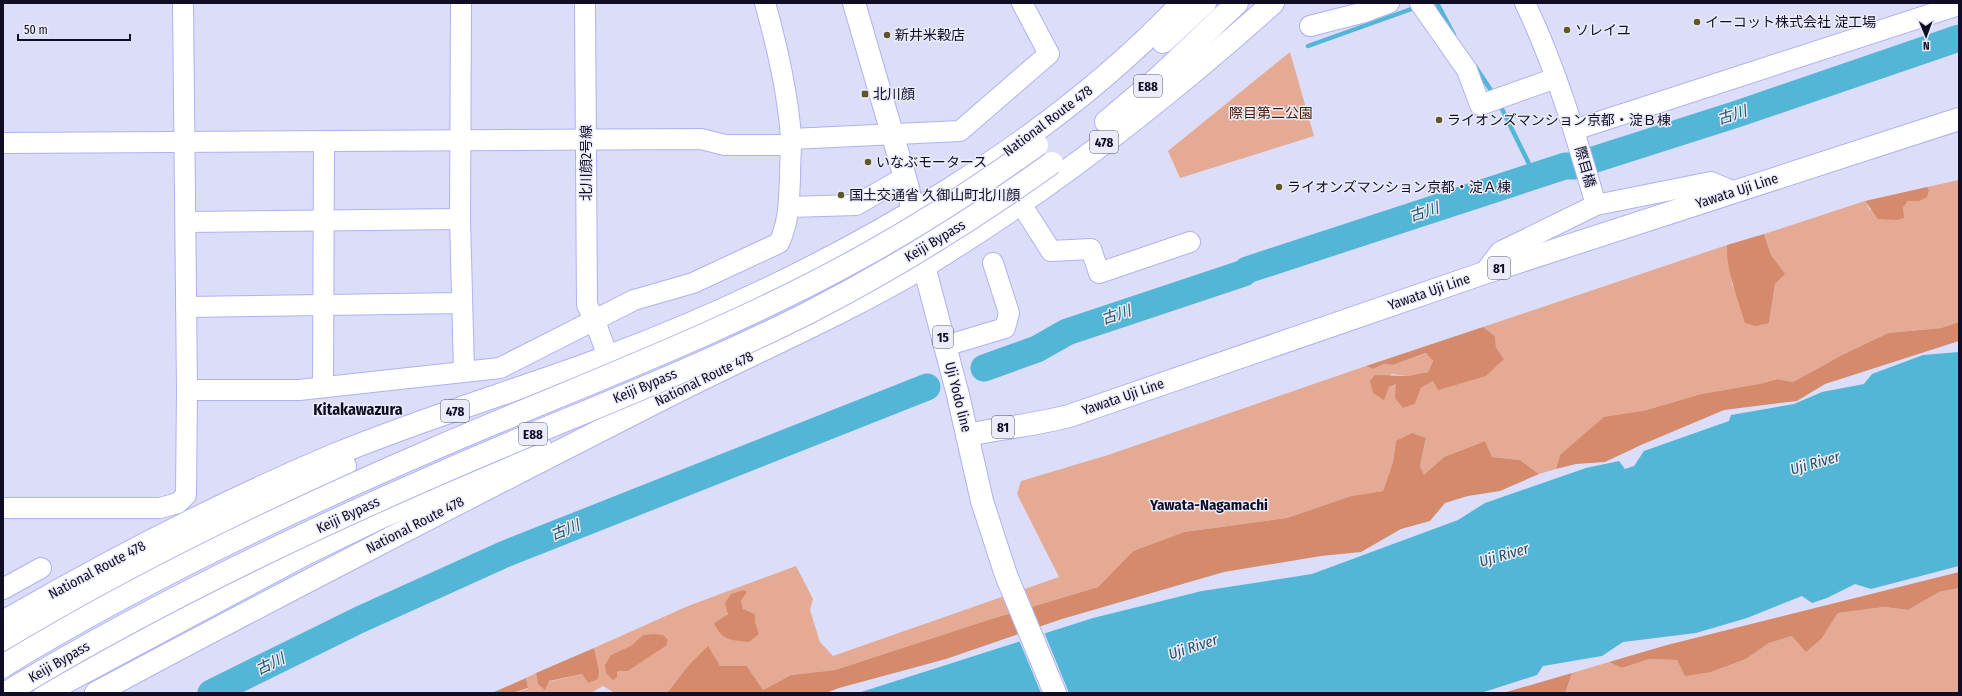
<svg xmlns="http://www.w3.org/2000/svg" width="1962" height="696" viewBox="0 0 1962 696" font-family="'Fira Sans Condensed','Noto Sans JP',sans-serif">
<style>
.green{fill:#e5aa93;fill-rule:evenodd}
.forest{fill:#d58a6c}
.water{fill:#54b6d6}
.pier{fill:#dcdef9}
.lines{fill:none;stroke-linecap:round;stroke-linejoin:round}
.stream{stroke:#54b6d6;stroke-width:4.5}
.river{stroke:#54b6d6;stroke-width:27}
.minor-casing{stroke:#aeb1f4;stroke-width:22}
.major-casing{stroke:#aeb1f4;stroke-width:24}
.highway-casing{stroke:#aeb1f4;stroke-width:24}
.minor{stroke:#fff;stroke-width:20}
.major{stroke:#fff;stroke-width:22}
.highway{stroke:#fff;stroke-width:22}
.highway-bridge-casing{stroke:#aeb1f4;stroke-width:24;stroke-linecap:butt}
.highway-bridge{stroke:#fff;stroke-width:22}
.poi-dot{fill:#5e5723;stroke:#ebecfa;stroke-width:1.5}
.labels{text-anchor:middle;dominant-baseline:central;stroke-width:3;stroke-linejoin:round;paint-order:stroke}
.shield{fill:#ebecfa;stroke:#515166;stroke-width:1}
.shield-label{font-size:13px;font-weight:bold;fill:#0f0e26}
.poi-label{font-size:14px;fill:#0f0e26;stroke:#ebecfa;text-anchor:start}
.park-label{font-size:14px;fill:#491904;stroke:#ebecfa}
.street-label{font-size:14px;fill:#0f0e26;stroke:#ebecfa}
.water-label{font-size:15px;font-style:italic;fill:#26505f;stroke:#ebecfa}
.neighbourhood-label{font-size:15px;font-weight:bold;fill:#0f0e26;stroke:#ebecfa}
.quarter-label{font-size:16px;font-weight:bold;fill:#0f0e26;stroke:#ebecfa}
</style>
<rect width="100%" height="100%" fill="#dcdef9"/>
<!-- green -->
<g class="green">
<polygon points="1290,52 1314,136 1180,178 1168,151"/>
<path d="M1959,180V322L1941,328L1888,333L1842,355L1793,382L1776,379L1759,384L1701,394L1643,411L1582,438L1560,455L1556,469L1539,474L1520,460L1492,457L1485,441L1444,457L1424,476L1420,466L1426,439L1396,441L1393,462L1383,491L1351,496L1287,518L1184,532L1133,551L1098,587L988,620L835,670L791,675L763,690L747,666L687,667L667,693H615L603,686L591,693H512L528,689L526,678L536,673L538,684L582,674L588,683L599,670L594,648L688,606L796,566L813,599L810,610L820,642L833,656L1059,577L1017,494L1021,481L1108,455L1366,366L1373,369L1384,364L1393,365L1427,353L1433,361L1428,372L1407,376L1391,374L1383,400L1389,387L1396,384L1403,408L1415,404L1421,388L1433,381L1504,359L1496,347L1495,336L1483,327L1727,245L1732,284L1739,299L1769,323L1775,284L1784,274L1771,255L1764,234L1865,201L1870,210L1903,208L1908,201H1919L1929,190L1927,187ZM741,600L743,609L754,614L755,622L759,634L714,623L728,614ZM643,635L666,646L628,671H617L611,655L632,645Z"/>
<polygon points="1959,588 1959,693 1565,693 1572,673 1609,662 1622,668 1649,659 1677,660 1711,672 1746,659 1769,643 1792,636 1822,638 1838,613 1884,607 1908,610 1939,592"/>
</g>
<!-- forest -->
<g class="forest">
<polygon points="1927,187 1929,190 1927,197 1919,201 1908,201 1903,208 1904,218 1897,220 1878,219 1865,201"/>
<path d="M1764,234L1771,255L1785,274L1775,284L1769,323L1756,326L1745,323C1738,298 1726,272 1727,245Z"/>
<polygon points="1959,322 1959,341 1825,384 1797,401 1724,410 1641,445 1605,462 1576,464 1556,469 1560,455 1604,417 1643,411 1701,394 1759,384 1777,379 1793,382 1842,355 1888,333 1941,328"/>
<polygon points="1483,327 1495,336 1496,347 1504,359 1486,376 1438,390 1433,381 1421,388 1415,404 1403,408 1395,398 1396,384 1389,387 1384,400 1373,393 1370,381 1375,375 1407,376 1428,372 1433,361 1426,353 1393,365 1384,364 1373,369 1366,366"/>
<polygon points="1412,433 1426,438 1420,466 1424,475 1444,457 1485,441 1492,457 1520,460 1539,474 1500,491 1468,496 1445,503 1430,521 1401,529 1361,552 1321,556 1224,572 1062,619 946,659 839,688 826,693 667,693 687,667 708,646 720,666 747,666 763,690 791,675 835,670 988,620 1098,587 1133,551 1184,532 1287,518 1351,496 1383,491 1393,462 1396,441"/>
<polygon points="1959,572 1959,588 1939,592 1908,610 1884,607 1838,613 1822,638 1806,652 1792,636 1769,643 1746,659 1711,672 1685,676 1677,660 1649,659 1622,668 1609,662 1667,645"/>
<path d="M744,590L747,592L741,600L743,609L755,614V622L759,634L749,642C731,640 722,641 714,623L728,614L725,603L731,594Z"/>
<polygon points="654,634 663,635 668,640 666,646 628,671 617,671 617,677 613,680 606,673 605,665 611,655 632,645 643,635"/>
<polygon points="594,648 599,670 598,679 588,683 582,674 549,681 545,690 538,684 536,673"/>
<polygon points="1572,673 1565,693 1503,693"/>
<polygon points="526,678 528,688 512,693 492,693"/>
</g>
<!-- water -->
<polygon class="water" points="1959,352 1959,566 1871,589 1855,584 1827,598 1812,603 1802,596 1747,618 1696,633 1623,642 1602,656 1543,666 1537,675 1481,693 858,693 1093,618 1202,591 1312,574 1458,520 1485,503 1586,468 1619,461 1625,469 1634,466 1644,451 1729,421 1731,415 1794,404 1822,392 1864,384 1872,374 1923,355"/>
<!-- pier -->
<polygon class="pier" points="1044,632 1069,693 1041,693 1019,640"/>
<g class="lines">
<!-- stream -->
<g class="stream">
<polyline points="1437,3 1454,35"/>
<polyline points="1308,46 1417,7"/>
<polyline points="1475,66 1494,95"/>
<polyline points="1499,103 1535,176"/>
</g>
<!-- river -->
<g class="river">
<polyline points="984,368 1037,349 1067,332 1244,273 1247,270 1565,166 1574,166 1737,114 1959,38"/>
<polyline points="211,693 359,620 505,554 927,387"/>
</g>
<defs>
<g id="minor">
<polyline points="461,3 460,219 464,371"/>
<polyline points="585,3 587,305 595,321 608,357"/>
<polyline points="1420,3 1467,70 1480,105 1556,78"/>
<path d="M1525,3C1556,68 1576,136 1596,205"/>
<polyline points="1310,26 1365,12 1389,3"/>
<polyline points="1574,130 1959,5"/>
<polyline points="791,139 960,131 1049,54 1022,3"/>
<polyline points="3,143 701,139 725,145 790,145"/>
<polyline points="1021,204 1051,251 1091,249 1099,273 1190,242"/>
<polyline points="789,207 856,205 905,177"/>
<polyline points="186,222 460,219"/>
<polyline points="1484,273 1500,252 1596,205 1711,182 1734,192"/>
<polyline points="186,307 462,303"/>
<polyline points="945,346 1005,328 1009,313 993,263"/>
<polyline points="323,387 324,141"/>
<path d="M187,390H299L500,368L634,300L693,283L779,243C789,222 789,201 790,178C790,165 791,151 791,138C788,93 777,46 765,3"/>
<polyline points="3,508 160,508 178,503 186,495 187,390 183,3"/>
<polyline points="3,589 41,568"/>
</g>
<g id="major">
<polyline points="854,3 908,188 924,266 958,395 982,501 1006,575 1055,693"/>
<path d="M967,435C1001,428 1035,425 1069,416L1484,273L1959,119"/>
</g>
<g id="highway">
<polyline points="1163,42 1205,3"/>
<polyline points="1106,122 1158,78 1237,3"/>
<path d="M3,622C110,560 220,503 334,455C423,418 516,391 607,357C725,313 838,258 945,192C1032,138 1112,77 1182,3"/>
<polyline points="3,642 150,561 345,466"/>
<polyline points="45,693 307,553 375,520 540,446"/>
<path d="M96,693C284,592 474,495 664,398C752,353 843,315 928,264C1050,189 1166,99 1273,3"/>
</g>
</defs>
<!-- minor casing -->
<use href="#minor" class="minor-casing"/>
<!-- major casing -->
<use href="#major" class="major-casing"/>
<!-- highway casing -->
<use href="#highway" class="highway-casing"/>
<!-- minor -->
<use href="#minor" class="minor"/>
<!-- major -->
<use href="#major" class="major"/>
<!-- highway -->
<use href="#highway" class="highway"/>
<defs>
<g id="highway-bridge">
<path d="M3,666C139,583 283,514 429,451C574,388 723,334 860,258C922,224 980,186 1037,145"/>
<path d="M6,693C146,608 293,537 443,472C564,419 688,373 806,314C892,270 974,219 1052,163"/>
</g>
</defs>
<!-- highway-bridge casing -->
<use href="#highway-bridge" class="highway-bridge-casing"/>
<!-- highway-bridge -->
<use href="#highway-bridge" class="highway-bridge"/>
</g>
<!-- markers -->
<g class="poi-dot">
<circle cx="1697" cy="22" r="4"/>
<circle cx="1567" cy="30" r="4"/>
<circle cx="887" cy="35" r="4"/>
<rect x="861" y="90" width="8" height="8" rx="2"/>
<circle cx="1439" cy="120" r="4"/>
<circle cx="868" cy="162" r="4"/>
<circle cx="1279" cy="187" r="4"/>
<circle cx="841" cy="195" r="4"/>
</g>
<g class="labels">
<!-- shield labels -->
<g class="shield">
<rect x="1134" y="75" width="28" height="22" rx="3"/>
<rect x="1090" y="131" width="28" height="22" rx="3"/>
<rect x="1488" y="257" width="22" height="22" rx="3"/>
<rect x="933" y="326" width="20" height="22" rx="3"/>
<rect x="441" y="400" width="28" height="22" rx="3"/>
<rect x="992" y="416" width="22" height="22" rx="3"/>
<rect x="519" y="423" width="28" height="22" rx="3"/>
</g>
<g class="shield-label">
<text x="1148" y="86">E88</text>
<text x="1104" y="142">478</text>
<text x="1499" y="268">81</text>
<text x="943" y="337">15</text>
<text x="455" y="411">478</text>
<text x="1003" y="427">81</text>
<text x="533" y="434">E88</text>
</g>
<!-- poi labels -->
<g class="poi-label">
<text x="1705" y="22">イーコット株式会社 淀工場</text>
<text x="1575" y="30">ソレイユ</text>
<text x="895" y="35">新井米穀店</text>
<text x="873" y="94">北川顔</text>
<text x="1447" y="120">ライオンズマンション京都・淀Ｂ棟</text>
<text x="876" y="162">いなぶモータース</text>
<text x="1287" y="187">ライオンズマンション京都・淀Ａ棟</text>
<text x="849" y="195">国土交通省 久御山町北川顔</text>
</g>
<!-- park labels -->
<g class="park-label">
<text x="1271" y="113">際目第二公園</text>
</g>
<!-- street labels -->
<g class="street-label">
<text transform="translate(1048 121) rotate(-37)">National Route 478</text>
<text transform="translate(586 163) rotate(-90)">北川顔2号線</text>
<text transform="translate(1585 167) rotate(74)">際目橋</text>
<text transform="translate(1737 191) rotate(-18)">Yawata Uji Line</text>
<text transform="translate(935 241) rotate(-31)">Keiji Bypass</text>
<text transform="translate(1429 292) rotate(-19)">Yawata Uji Line</text>
<text transform="translate(704 379) rotate(-26)">National Route 478</text>
<text transform="translate(645 386) rotate(-23)">Keiji Bypass</text>
<text transform="translate(958 397) rotate(76)">Uji Yodo line</text>
<text transform="translate(1123 397) rotate(-19)">Yawata Uji Line</text>
<text transform="translate(348 515) rotate(-25)">Keiji Bypass</text>
<text transform="translate(415 525) rotate(-27)">National Route 478</text>
<text transform="translate(97 570) rotate(-28)">National Route 478</text>
<text transform="translate(59 662) rotate(-30)">Keiji Bypass</text>
</g>
<!-- water labels -->
<g class="water-label">
<text transform="translate(1732 115) rotate(-18)">古川</text>
<text transform="translate(1424 212) rotate(-18)">古川</text>
<text transform="translate(1116 315) rotate(-19)">古川</text>
<text transform="translate(1815 463) rotate(-16)">Uji River</text>
<text transform="translate(565 530) rotate(-22)">古川</text>
<text transform="translate(1504 555) rotate(-16)">Uji River</text>
<text transform="translate(1193 647) rotate(-18)">Uji River</text>
<text transform="translate(270 664) rotate(-26)">古川</text>
</g>
<!-- neighbourhood labels -->
<g class="neighbourhood-label">
<text x="1209" y="505">Yawata-Nagamachi</text>
</g>
<!-- quarter labels -->
<g class="quarter-label">
<text x="358" y="409">Kitakawazura</text>
</g>
</g>
<!-- border -->
<rect width="1962" height="696" fill="none" stroke="#0f0e26" stroke-width="8"/>
<!-- north arrow -->
<g transform="translate(1926 36) rotate(179)" stroke="#ebecfa" stroke-width="3" paint-order="stroke">
<path d="M0-3L7 15L0 10L-7 15Z" fill="#0f0e26"/>
<text y="-6" font-size="11" font-weight="bold" text-anchor="middle" fill="#0f0e26">N</text>
</g>
<!-- scale -->
<path d="M18 34v6h112v-6" fill="none" stroke="#0f0e26" stroke-width="2"/>
<text x="24" y="34" font-size="12" fill="#0f0e26" stroke="#ebecfa" stroke-width="3" paint-order="stroke">50 m</text>
</svg>
